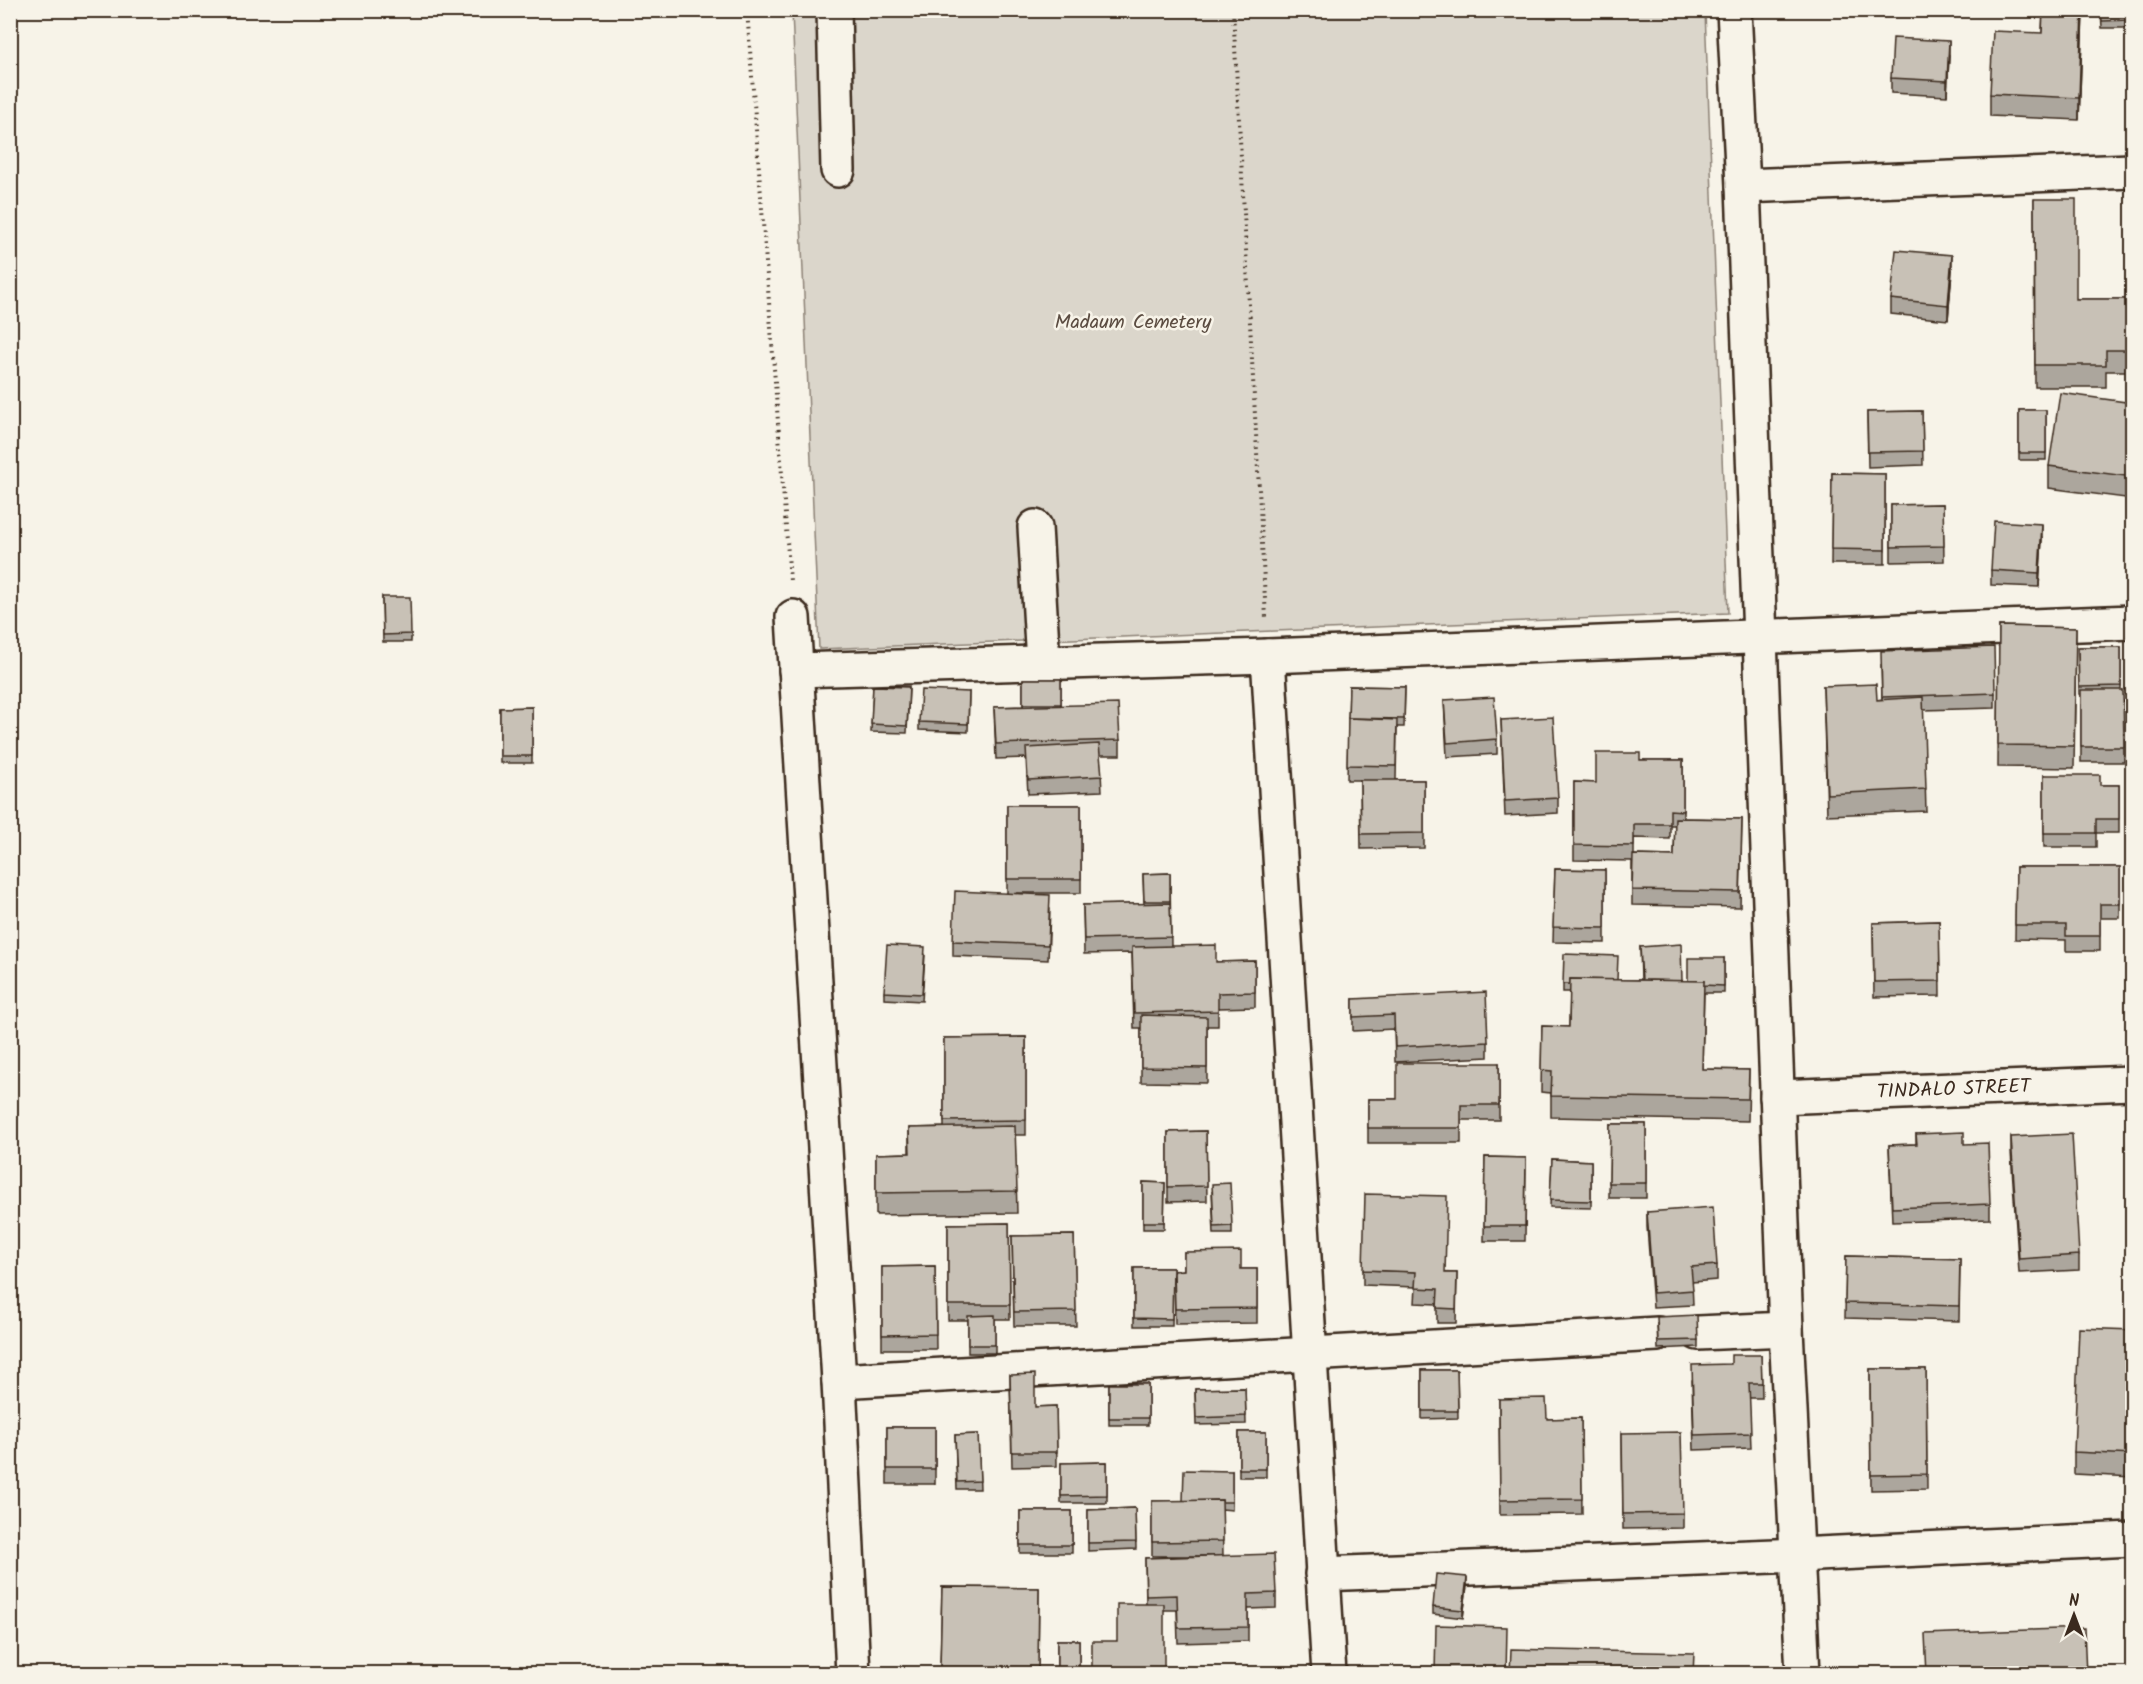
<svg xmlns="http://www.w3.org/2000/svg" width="2143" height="1684" viewBox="0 0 2143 1684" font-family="Kalam,sans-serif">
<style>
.green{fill:#dbd6cb;stroke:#8b8074;stroke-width:1.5}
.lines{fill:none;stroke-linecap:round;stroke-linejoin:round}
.minor-casing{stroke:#3b2a1e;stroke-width:38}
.path{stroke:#3b2a1e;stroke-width:4;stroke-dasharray:1.5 4.5;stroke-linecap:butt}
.minor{stroke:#f7f3e8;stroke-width:33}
.wall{fill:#aca69d;stroke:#3b2a1e;stroke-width:1.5;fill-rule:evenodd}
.shaded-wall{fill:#8c877f;stroke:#3b2a1e;stroke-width:1.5}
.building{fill:#c8c1b6;stroke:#3b2a1e;stroke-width:1.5}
.labels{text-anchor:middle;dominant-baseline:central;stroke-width:5;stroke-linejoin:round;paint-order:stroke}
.park-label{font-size:20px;fill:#5b4c41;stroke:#f7f3e8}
.street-label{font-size:20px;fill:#3b2a1e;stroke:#f7f3e8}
</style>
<rect width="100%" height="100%" fill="#f7f3e8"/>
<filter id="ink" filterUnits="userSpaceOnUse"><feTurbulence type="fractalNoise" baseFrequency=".0167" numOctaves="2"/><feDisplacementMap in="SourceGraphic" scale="12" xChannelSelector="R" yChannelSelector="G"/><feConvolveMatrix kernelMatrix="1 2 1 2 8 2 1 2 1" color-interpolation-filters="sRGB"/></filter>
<g filter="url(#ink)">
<!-- green -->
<polygon class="green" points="792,11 1705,11 1728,613 819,649"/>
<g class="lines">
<defs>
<g id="minor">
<polyline points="834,10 838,170"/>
<polyline points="1734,10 1743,186 1786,1329 1803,1674"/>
<polyline points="1743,186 2132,171"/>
<polyline points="1035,527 1043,663"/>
<polyline points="793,617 839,1381 853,1674"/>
<polyline points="1268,656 1329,1674"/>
<polyline points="796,670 1268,656 2132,622"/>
<path id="s1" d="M1777,1097L2132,1083"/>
<polyline points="1698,1333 1786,1329"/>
<polyline points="839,1381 1658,1334"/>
<polyline points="1322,1574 1797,1555 2132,1539"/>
</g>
</defs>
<!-- minor casing -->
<use href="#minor" class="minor-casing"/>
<!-- path -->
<g class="path">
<polyline points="747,10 790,581"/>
<polyline points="1233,10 1266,618"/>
</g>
<!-- minor -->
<use href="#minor" class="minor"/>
</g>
<!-- wall -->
<g class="wall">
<polygon points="2043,10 2083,10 2079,120 1990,116 1990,94 2042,33"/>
<polygon points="2101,10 2129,20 2129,28 2102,28"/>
<polygon points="1949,56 1947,96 1891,93 1891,78"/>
<polygon points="2034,199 2076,299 2133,299 2133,371 2106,371 2106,387 2035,387"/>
<polygon points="1952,270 1948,320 1891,314 1891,299"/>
<polygon points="2133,403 2133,499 2049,488 2049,466"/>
<rect x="2019" y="410" width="27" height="50"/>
<polygon points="1922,411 1923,465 1868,467 1867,412"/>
<polygon points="1832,473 1885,474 1885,564 1831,564"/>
<polygon points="1943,504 1944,561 1891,562 1891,505"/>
<polygon points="2042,539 2039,587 1991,585 1991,570"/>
<polygon points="382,597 411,634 411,642 383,642"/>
<polygon points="1999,626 2076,628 2074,768 1998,767"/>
<polygon points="2078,647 2121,647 2121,690 2123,690 2124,762 2081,762 2081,694 2079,694"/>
<polygon points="1881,665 1995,693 1995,708 1923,710 1926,811 1827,815 1823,686 1877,700 1882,699"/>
<polygon points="1023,679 1061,679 1061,705 1120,740 1120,755 1100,755 1102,791 1028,794 1026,758 996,759 994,707 1023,706"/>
<polygon points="873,686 909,687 907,733 871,732"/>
<polygon points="1349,686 1405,687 1404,727 1397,727 1396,780 1424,780 1424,848 1361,849 1360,780 1347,780"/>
<polygon points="969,692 968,732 919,730 919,722"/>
<polygon points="1444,700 1497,739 1497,754 1447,757"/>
<polygon points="532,707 532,763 500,763 500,708"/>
<polygon points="1501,720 1558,798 1558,813 1505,816"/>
<path d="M1640,760H1683V818L1742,819L1740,907L1632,905V861L1574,860V782L1596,783ZM1670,825H1675L1674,856L1634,855V838L1670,839Z"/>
<polygon points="2044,775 2100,785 2119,785 2119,833 2096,833 2096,847 2044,847"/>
<polygon points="1007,805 1081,805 1081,893 1016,893 1050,909 1048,960 953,956 953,941 1007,893"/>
<polygon points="2016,867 2120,867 2120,918 2100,918 2100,951 2066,951 2066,940 2015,939"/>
<polygon points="1555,869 1605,870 1605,943 1553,942"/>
<polygon points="1170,873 1171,946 1216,962 1255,961 1255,1007 1218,1008 1218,1026 1207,1026 1207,1083 1141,1082 1141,1028 1134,1028 1132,953 1084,954 1083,905 1144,904 1143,874"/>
<polygon points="1939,921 1940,996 1874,997 1873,923"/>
<polygon points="1640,947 1682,981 1688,981 1724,958 1724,993 1704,993 1702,1069 1749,1070 1748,1121 1551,1117 1551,1093 1541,1092 1542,1026 1569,1027 1570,992 1563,992 1563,984 1617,980 1641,980"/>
<polygon points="925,955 922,1001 884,999 884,992"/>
<polygon points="1353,999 1488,1042 1488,1057 1395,1062 1394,1029 1353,1031"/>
<polygon points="1026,1037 1026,1135 1015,1135 1017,1213 876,1215 876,1154 909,1153 909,1128 944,1127 944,1038"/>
<polygon points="1499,1063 1499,1120 1461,1120 1461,1143 1368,1143 1368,1099 1397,1099"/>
<polygon points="1610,1124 1646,1124 1646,1198 1609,1198"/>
<polygon points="1206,1131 1207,1201 1168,1202 1168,1132"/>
<polygon points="1916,1134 1964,1144 1990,1204 1990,1219 1892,1222 1889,1145 1916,1144"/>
<polygon points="2011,1137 2079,1255 2079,1270 2019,1273 2011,1152"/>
<polygon points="1485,1157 1526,1158 1525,1241 1484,1241"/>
<polygon points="1552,1159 1591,1161 1591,1208 1550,1207"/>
<polygon points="1143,1182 1165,1183 1164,1229 1143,1229"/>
<polygon points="1212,1191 1232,1226 1232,1234 1214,1234"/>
<polygon points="1647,1212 1717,1265 1717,1280 1692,1282 1693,1305 1653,1307 1647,1227"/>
<polygon points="1009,1223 1010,1319 995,1319 995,1353 968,1353 968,1320 948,1320 948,1224"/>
<polygon points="1074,1235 1076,1326 1014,1326 1012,1236"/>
<polygon points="1184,1252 1241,1269 1257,1269 1257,1323 1175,1324 1174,1271 1184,1270"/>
<polygon points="1846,1256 1960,1259 1959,1321 1845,1318"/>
<polygon points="935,1266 936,1349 882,1349 882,1267"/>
<polygon points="1134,1268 1173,1268 1172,1326 1134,1326"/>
<polygon points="1363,1270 1457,1273 1456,1323 1437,1323 1437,1304 1415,1303 1416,1287 1363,1285"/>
<polygon points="1657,1324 1698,1340 1698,1347 1658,1349"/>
<polygon points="2133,1330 2133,1477 2074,1474 2074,1452"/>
<polygon points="1761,1355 1762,1398 1749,1398 1751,1448 1694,1450 1692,1380 1731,1364"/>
<polygon points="1870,1369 1926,1369 1927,1489 1871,1490"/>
<polygon points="1422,1370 1457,1370 1458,1418 1422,1419"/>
<polygon points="1010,1375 1035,1407 1056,1406 1057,1466 1012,1467"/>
<rect x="1109" y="1384" width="39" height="41"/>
<polygon points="1245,1388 1246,1424 1196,1425 1195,1389"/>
<polygon points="1499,1399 1547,1419 1581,1418 1582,1514 1500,1515"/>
<rect x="887" y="1427" width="48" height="57"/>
<rect x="1239" y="1432" width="27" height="45"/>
<polygon points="1622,1433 1683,1513 1683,1528 1623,1529"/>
<polygon points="978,1434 980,1489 957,1489 955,1435"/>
<polygon points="1107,1462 1107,1503 1061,1503 1061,1463"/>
<polygon points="1232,1471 1232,1510 1222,1509 1223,1555 1276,1593 1276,1608 1248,1609 1248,1641 1178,1643 1177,1610 1164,1610 1117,1641 1146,1604 1145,1558 1215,1556 1152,1556 1152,1501 1183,1501"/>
<polygon points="1135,1508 1136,1549 1088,1551 1088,1510"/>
<rect x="1020" y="1511" width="52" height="42"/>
<polygon points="1467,1585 1463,1618 1433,1614 1433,1607"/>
<polygon points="942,1587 1039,1588 1038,1674 940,1674"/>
<rect x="1057" y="1640" width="22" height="34"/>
</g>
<!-- shaded-wall -->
<g class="shaded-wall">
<polygon points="2082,10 2083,10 2079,120 2079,98"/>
<polygon points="1949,41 1949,56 1947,96 1947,81"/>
<polygon points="1952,255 1952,270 1948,320 1948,305"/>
<polygon points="2042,524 2042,539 2039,587 2039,573"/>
<polygon points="1467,1577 1467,1585 1463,1618 1463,1610"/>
</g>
<!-- building -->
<g class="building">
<polygon points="2043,10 2082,10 2079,98 1990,94 1993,31 2042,33"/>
<polygon points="2101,10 2128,10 2129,20 2102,21"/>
<polygon points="1893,38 1949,41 1947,81 1891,78"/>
<polygon points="2034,199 2076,199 2076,299 2133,299 2133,350 2106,350 2106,365 2035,365"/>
<polygon points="1896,250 1952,255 1948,305 1891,299"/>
<polygon points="2060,393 2133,403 2133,477 2049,466"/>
<rect x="2019" y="410" width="27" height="43"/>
<polygon points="1922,411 1923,451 1868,452 1867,412"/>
<polygon points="1832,473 1885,474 1885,550 1831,549"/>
<polygon points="1943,504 1944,546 1891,547 1891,505"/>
<polygon points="1994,521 2042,524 2039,573 1991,570"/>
<polygon points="382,597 410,597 411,634 383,635"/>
<polygon points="1999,626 2076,628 2074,746 1998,745"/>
<polygon points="1994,647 1995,693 1882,697 1881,651"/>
<polygon points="2078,647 2121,647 2121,686 2079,687"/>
<rect x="1023" y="679" width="38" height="25"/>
<polygon points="1876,684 1877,700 1923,697 1926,789 1827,794 1823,686"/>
<polygon points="873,686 909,687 907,726 871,724"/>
<polygon points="1349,686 1405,687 1404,719 1348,718"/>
<polygon points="921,690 969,692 968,724 919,722"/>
<polygon points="2081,690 2123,690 2124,747 2081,747"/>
<polygon points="1494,697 1497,739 1447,743 1444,700"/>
<polygon points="1118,704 1120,740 996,744 994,707"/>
<polygon points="532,707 532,756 500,756 500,708"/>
<polygon points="1553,717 1558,798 1505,801 1501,720"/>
<polygon points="1348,718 1397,720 1396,766 1347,765"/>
<polygon points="1099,744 1102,776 1028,780 1026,748"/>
<polygon points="1596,753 1640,753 1640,760 1683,760 1683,811 1670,810 1670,824 1634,824 1634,846 1574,845 1574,782 1596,783"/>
<polygon points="2044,775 2100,775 2100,785 2119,785 2119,819 2096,819 2096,833 2044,833"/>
<polygon points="1360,780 1424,780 1424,833 1361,834"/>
<rect x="1007" y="805" width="74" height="74"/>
<polygon points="1675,818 1742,819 1740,892 1632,890 1633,855 1674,856"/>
<polygon points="2016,867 2120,867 2120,904 2100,904 2100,936 2066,936 2066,925 2015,925"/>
<polygon points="1555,869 1605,870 1605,928 1553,927"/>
<polygon points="1170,873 1170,901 1144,901 1143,874"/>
<polygon points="955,891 1050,895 1048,945 953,941"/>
<polygon points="1170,903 1171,937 1084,939 1083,905"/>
<polygon points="1939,921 1940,981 1874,982 1873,923"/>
<polygon points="1681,944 1682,981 1642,980 1640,947"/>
<polygon points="887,945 925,947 922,994 884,992"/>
<polygon points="1216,945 1216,962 1255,961 1255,992 1218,993 1218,1011 1134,1013 1132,947"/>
<polygon points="1564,954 1618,956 1617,980 1570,979 1570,984 1563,984"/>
<polygon points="1688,958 1724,958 1724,986 1703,985 1704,981 1688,981"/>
<polygon points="1570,979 1704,981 1702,1069 1749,1070 1748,1099 1551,1096 1552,1071 1541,1070 1542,1026 1569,1027"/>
<polygon points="1486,992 1488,1042 1395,1047 1394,1015 1353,1017 1353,999"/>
<polygon points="1141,1015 1207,1017 1207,1068 1141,1067"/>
<polygon points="1026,1037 1026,1120 944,1121 944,1038"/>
<polygon points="1397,1063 1499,1063 1499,1105 1461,1105 1461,1128 1368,1128 1368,1099 1397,1099"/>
<polygon points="1610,1124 1646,1124 1646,1183 1609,1183"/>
<polygon points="1015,1126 1017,1191 876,1193 876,1154 910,1153 909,1128"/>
<polygon points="1206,1131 1207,1186 1168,1187 1168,1132"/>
<polygon points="1964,1132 1964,1144 1988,1143 1990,1204 1892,1208 1889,1145 1917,1144 1916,1134"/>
<polygon points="2072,1134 2079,1255 2019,1259 2011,1137"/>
<polygon points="1485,1157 1526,1158 1525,1226 1484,1226"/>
<polygon points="1552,1159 1591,1161 1591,1201 1550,1200"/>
<polygon points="1143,1182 1165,1183 1164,1222 1143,1222"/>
<polygon points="1230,1183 1232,1226 1214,1227 1212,1184"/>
<polygon points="1365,1194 1447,1196 1445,1273 1457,1273 1456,1309 1437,1308 1438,1289 1415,1288 1416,1272 1363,1270"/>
<polygon points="1713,1207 1717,1265 1691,1267 1693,1290 1653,1293 1647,1212"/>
<polygon points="1009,1223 1010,1305 948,1305 948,1224"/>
<polygon points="1074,1235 1076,1311 1014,1312 1012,1236"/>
<polygon points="1241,1251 1241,1269 1257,1269 1257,1308 1175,1309 1174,1271 1184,1270 1184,1252"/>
<polygon points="1846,1256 1960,1259 1959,1306 1845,1303"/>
<polygon points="935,1266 936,1334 882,1335 882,1267"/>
<polygon points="1134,1268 1173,1268 1172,1319 1134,1318"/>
<polygon points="995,1315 995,1345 968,1345 968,1316"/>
<polygon points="1697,1315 1698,1340 1658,1341 1657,1317"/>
<polygon points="2079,1328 2133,1330 2133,1455 2074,1452"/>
<polygon points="1731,1355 1761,1355 1762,1383 1749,1383 1751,1433 1694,1435 1692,1365 1731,1364"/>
<polygon points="1870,1369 1926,1369 1927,1474 1871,1475"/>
<polygon points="1422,1370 1457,1370 1458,1411 1422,1411"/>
<polygon points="1035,1374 1035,1407 1056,1406 1057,1452 1012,1452 1010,1375"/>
<rect x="1109" y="1384" width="39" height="34"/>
<polygon points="1245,1388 1246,1416 1196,1418 1195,1389"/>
<polygon points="1546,1398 1547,1419 1581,1418 1582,1499 1500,1500 1499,1399"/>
<rect x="887" y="1427" width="48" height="42"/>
<rect x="1239" y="1432" width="27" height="37"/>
<polygon points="1681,1432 1683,1513 1623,1514 1622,1433"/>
<polygon points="978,1434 980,1481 957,1482 955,1435"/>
<polygon points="1107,1462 1107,1495 1061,1496 1061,1463"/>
<polygon points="1184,1470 1232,1471 1232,1502 1222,1502 1222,1500 1183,1501"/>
<polygon points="1222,1500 1223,1541 1152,1542 1152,1501"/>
<polygon points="1135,1508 1136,1542 1088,1543 1088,1510"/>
<rect x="1020" y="1511" width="52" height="34"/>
<polygon points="1274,1554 1276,1593 1248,1594 1248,1627 1178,1628 1177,1595 1146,1596 1145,1558"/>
<polygon points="1436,1574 1467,1577 1463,1610 1433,1607"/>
<polygon points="942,1587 1039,1588 1038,1668 940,1667"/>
<polygon points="1117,1604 1164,1604 1164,1674 1092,1674 1092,1641 1117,1641"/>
<polygon points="1436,1625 1507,1627 1506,1674 1435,1674"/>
<polygon points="2084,1628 2086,1674 1927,1674 1925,1634"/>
<rect x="1057" y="1640" width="22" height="31"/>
<polygon points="1511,1649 1694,1653 1693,1674 1510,1674"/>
</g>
</g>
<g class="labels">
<!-- park labels -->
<g class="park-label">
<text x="1133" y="323">Madaum Cemetery</text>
</g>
<!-- street labels -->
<g class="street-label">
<text stroke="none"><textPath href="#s1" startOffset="177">TINDALO STREET</textPath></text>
</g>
</g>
<!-- margin -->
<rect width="2143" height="1684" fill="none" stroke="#f7f3e8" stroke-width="36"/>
<rect x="18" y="18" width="2107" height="1648" fill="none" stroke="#3b2a1e" stroke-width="2" filter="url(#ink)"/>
<!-- north arrow -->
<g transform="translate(2074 1615)" stroke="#f7f3e8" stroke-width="4.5" paint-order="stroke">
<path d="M0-4.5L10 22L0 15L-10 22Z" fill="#3b2a1e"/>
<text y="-9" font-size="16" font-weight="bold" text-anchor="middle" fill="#3b2a1e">N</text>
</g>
</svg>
